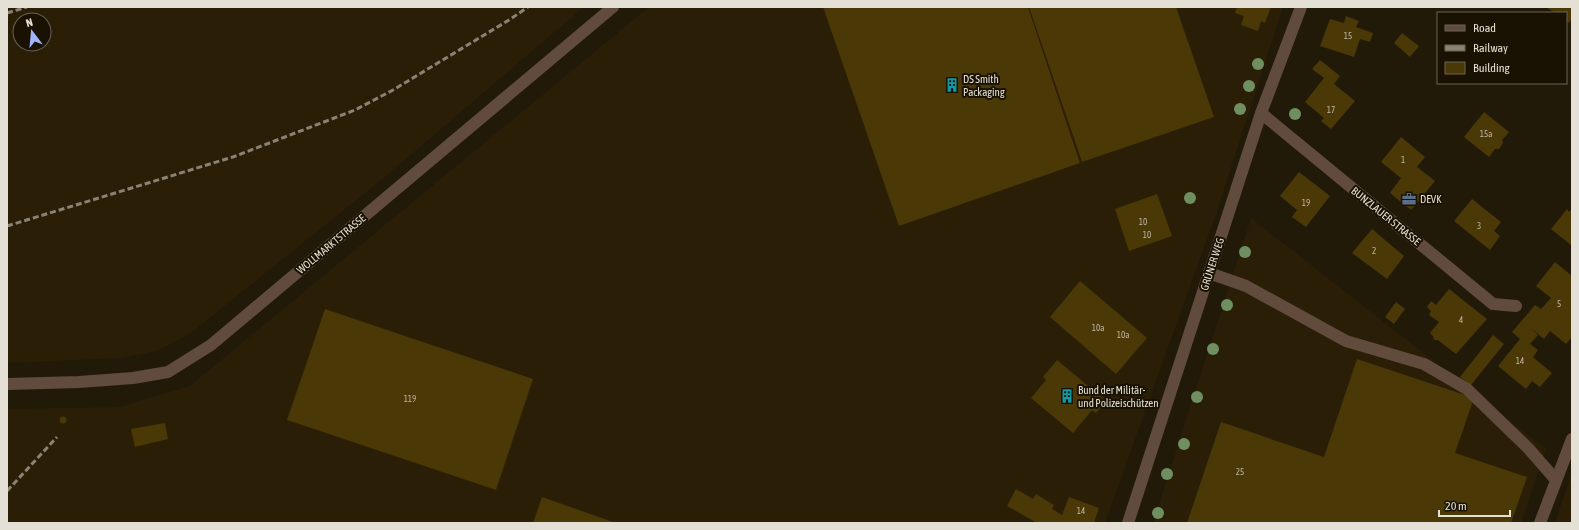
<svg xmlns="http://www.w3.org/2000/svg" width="1579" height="530" viewBox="0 0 1579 530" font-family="'Asap Condensed',sans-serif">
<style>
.built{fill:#2a1f06;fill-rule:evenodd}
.building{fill:#4b3807}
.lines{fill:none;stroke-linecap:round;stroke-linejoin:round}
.minor{stroke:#614b3c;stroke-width:12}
.rail{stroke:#8a8375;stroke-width:3;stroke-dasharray:6 3;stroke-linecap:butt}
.tree{fill:#6f8f61}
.labels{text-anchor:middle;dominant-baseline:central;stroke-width:4;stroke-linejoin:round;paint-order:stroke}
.number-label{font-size:9px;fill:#beb6a2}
.poi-label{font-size:11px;fill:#e5e0d5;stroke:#191102;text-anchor:start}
.street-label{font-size:11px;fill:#e5e0d5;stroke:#191102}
</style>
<rect width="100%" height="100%" fill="#221a09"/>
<!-- built -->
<g class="built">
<path d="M7,7H584L381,180L191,333L157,351L120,358L7,363ZM20,20H44V44H20Z"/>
<polygon points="649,7 1283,7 1217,211 1105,523 7,523 7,409 120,407 190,386"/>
<polygon points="1251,218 1546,449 1521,523 1153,523"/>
<polygon points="1572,472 1572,523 1555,523"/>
</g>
<!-- building -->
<g class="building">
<polygon points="823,7 1028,7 1080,163 899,226"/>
<polygon points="1029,7 1176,7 1214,117 1082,162"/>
<polygon points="1237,7 1271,7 1265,23 1261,21 1258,31 1241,25 1244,16 1235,13"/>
<polygon points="1546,7 1572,7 1572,18 1569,23 1566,22 1566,13 1555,13"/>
<polygon points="1346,16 1359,21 1356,27 1373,33 1370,42 1360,39 1354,57 1320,46 1330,19 1344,23"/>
<polygon points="1402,33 1419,46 1410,57 1394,43"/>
<polygon points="1320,60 1340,76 1334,84 1355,101 1331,129 1321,121 1324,118 1305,102 1324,78 1312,69"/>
<polygon points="1484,112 1509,132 1502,140 1503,143 1499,149 1495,149 1489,157 1464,137"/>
<polygon points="1401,137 1425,157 1417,167 1435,181 1411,210 1390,193 1401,178 1381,162"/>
<polygon points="1299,172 1330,196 1306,227 1292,217 1297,210 1280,196"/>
<polygon points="1157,194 1172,236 1129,251 1115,209"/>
<polygon points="1472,199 1501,222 1494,231 1500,236 1490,250 1454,221"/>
<polygon points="1572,208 1572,246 1551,229 1567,209 1569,212"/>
<polygon points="1372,229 1404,256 1387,279 1352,253"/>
<polygon points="1555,262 1572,276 1572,337 1566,344 1550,331 1544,339 1531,328 1538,335 1530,344 1538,350 1533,357 1552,373 1540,387 1532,381 1526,389 1498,366 1520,339 1512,332 1535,305 1541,309 1551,298 1536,286"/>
<polygon points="1080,281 1147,338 1116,374 1050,317"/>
<polygon points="1449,289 1487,319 1456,354 1438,340 1434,340 1433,336 1430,333 1439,322 1429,315 1431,311 1427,307 1431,301 1436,305"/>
<polygon points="1396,302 1405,309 1394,324 1385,317"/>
<polygon points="325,309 533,379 496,490 287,420"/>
<polygon points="1493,335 1504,344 1471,385 1460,377"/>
<polygon points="1357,359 1474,398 1455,453 1527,477 1511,523 1187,523 1221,422 1324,457"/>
<polygon points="1057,360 1106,401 1096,413 1092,410 1073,433 1031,398 1046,380 1043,377"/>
<circle cx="63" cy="420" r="3.5"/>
<polygon points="165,423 168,439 135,447 131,429"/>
<polygon points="1016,489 1033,499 1036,494 1054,505 1052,509 1062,515 1069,497 1099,508 1094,523 1037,523 1007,506"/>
<polygon points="542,497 616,523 533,523"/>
</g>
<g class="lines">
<!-- minor -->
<g class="minor">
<polyline points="1261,113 1493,304 1516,306"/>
<polyline points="1209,273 1246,286 1346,341 1424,364 1467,389 1528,448 1556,480"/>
<polyline points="7,384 79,382 133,378 168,372 211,345 613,7"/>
<polyline points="1128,523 1261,113 1301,7"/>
<polyline points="1540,523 1572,439"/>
</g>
<!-- rail -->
<g class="rail">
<polyline points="7,13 27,7"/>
<polyline points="7,226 233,157 355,110 393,90 509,20 528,7"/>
<polyline points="7,491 57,437"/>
</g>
</g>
<!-- trees -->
<g class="tree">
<circle cx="1258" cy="64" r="6"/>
<circle cx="1249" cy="86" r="6"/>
<circle cx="1240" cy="109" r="6"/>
<circle cx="1295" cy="114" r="6"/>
<circle cx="1190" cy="198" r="6"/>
<circle cx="1245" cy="252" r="6"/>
<circle cx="1227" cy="305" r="6"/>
<circle cx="1213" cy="349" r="6"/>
<circle cx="1197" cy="397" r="6"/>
<circle cx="1184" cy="444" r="6"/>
<circle cx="1167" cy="474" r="6"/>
<circle cx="1158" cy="513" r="6"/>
</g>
<!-- icons -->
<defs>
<symbol id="building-bare" viewBox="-9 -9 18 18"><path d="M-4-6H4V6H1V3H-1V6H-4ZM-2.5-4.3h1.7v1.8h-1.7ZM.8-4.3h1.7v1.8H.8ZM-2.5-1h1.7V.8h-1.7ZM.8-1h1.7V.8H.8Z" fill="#0f9aa8" stroke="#191102" stroke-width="2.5" paint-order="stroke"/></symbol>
<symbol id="office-bare" viewBox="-9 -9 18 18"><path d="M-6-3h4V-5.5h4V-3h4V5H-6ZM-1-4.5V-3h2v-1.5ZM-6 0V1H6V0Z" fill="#5c6f8a" stroke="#191102" stroke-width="2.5" paint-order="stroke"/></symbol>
</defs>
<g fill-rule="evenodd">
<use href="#building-bare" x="942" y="75" width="20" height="20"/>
<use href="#office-bare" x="1399" y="189" width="20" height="20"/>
<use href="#building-bare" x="1057" y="386" width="20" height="20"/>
</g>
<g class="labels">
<!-- number labels -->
<g class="number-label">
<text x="1348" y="36">15</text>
<text x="1331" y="110">17</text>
<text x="1486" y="134">15a</text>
<text x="1403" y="160">1</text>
<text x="1306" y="203">19</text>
<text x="1143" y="222">10</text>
<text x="1479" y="226">3</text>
<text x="1147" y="235">10</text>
<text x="1374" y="251">2</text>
<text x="1559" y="304">5</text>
<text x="1461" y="320">4</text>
<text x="1098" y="328">10a</text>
<text x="1123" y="335">10a</text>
<text x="1520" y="361">14</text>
<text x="410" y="399">119</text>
<text x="1240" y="472">25</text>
<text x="1081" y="511">14</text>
</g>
<!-- poi labels -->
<g class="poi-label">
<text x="963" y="79">DS Smith<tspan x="963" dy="13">Packaging</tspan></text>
<text x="1420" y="199">DEVK</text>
<text x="1078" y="390">Bund der Militär-<tspan x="1078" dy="13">und Polizeischützen</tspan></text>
</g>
<!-- street labels -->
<g class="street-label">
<text transform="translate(1386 216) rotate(39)">BUNZLAUER STRASSE</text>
<text transform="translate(331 244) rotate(-40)">WOLLMARKTSTRASSE</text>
<text transform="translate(1212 264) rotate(-72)">GRÜNER WEG</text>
</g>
</g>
<!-- border -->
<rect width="1579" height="530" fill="none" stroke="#e5e0d5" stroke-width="16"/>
<!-- legend -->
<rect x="1437" y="12" width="130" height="72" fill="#191102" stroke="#6b6456"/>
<rect x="1445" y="25" width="20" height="6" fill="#614b3c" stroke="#6b6456"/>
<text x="1473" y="32" font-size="12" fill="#e5e0d5">Road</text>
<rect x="1445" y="45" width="20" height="6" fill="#8a8375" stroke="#6b6456"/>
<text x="1473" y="52" font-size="12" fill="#e5e0d5">Railway</text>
<rect x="1445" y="62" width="20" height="12" fill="#4b3807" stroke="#6b6456"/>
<text x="1473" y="72" font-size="12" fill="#e5e0d5">Building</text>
<!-- north arrow -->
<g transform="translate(32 32) rotate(344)"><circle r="19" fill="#191102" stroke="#6b6456"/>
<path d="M0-3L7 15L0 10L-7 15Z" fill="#a0b3fd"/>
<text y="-6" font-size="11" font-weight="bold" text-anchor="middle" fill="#e5e0d5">N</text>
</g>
<!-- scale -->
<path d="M1439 510v6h71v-6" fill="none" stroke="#e5e0d5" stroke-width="2"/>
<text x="1445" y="510" font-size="12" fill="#e5e0d5" stroke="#191102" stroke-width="3" paint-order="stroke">20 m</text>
</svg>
